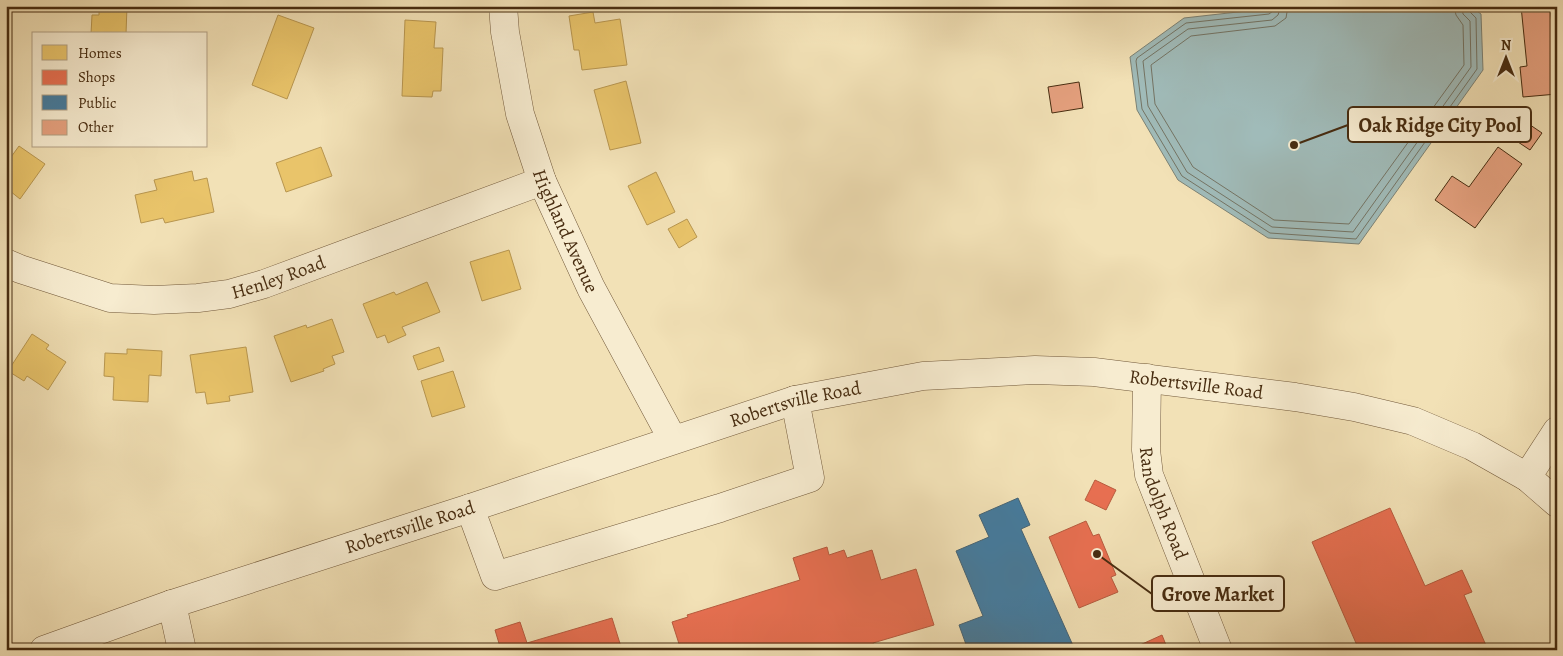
<svg xmlns="http://www.w3.org/2000/svg" width="1563" height="656" viewBox="0 0 1563 656" font-family="Alegreya,serif">
<style>
.water{fill:#a0bbb9;stroke:#7c8275}
.homes{fill:#e9c46a;stroke:#b8964f}
.shops{fill:#e76f51;stroke:#b75b3e}
.public{fill:#457b9d;stroke:#466373}
.lines{fill:none;stroke-linecap:round;stroke-linejoin:round}
.shore{stroke:#747464;stroke-width:1}
.building{fill:#e6a17f;stroke:#472c10}
.minor-casing{stroke:#72593a;stroke-width:29}
.minor{stroke:#f7ecd0;stroke-width:28}
.labels{text-anchor:middle;dominant-baseline:central;stroke-width:5;stroke-linejoin:round;paint-order:stroke}
.street-label{font-size:19px;fill:#472c10;stroke:#f7ecd0}
.leader{fill:none;stroke:#472c10;stroke-width:2}
.callout-dot{fill:#472c10;stroke:#f7ecd0;stroke-width:2}
.callout{fill:#f7ecd0;stroke:#472c10;stroke-width:2}
.callout-label{font-size:20px;text-anchor:middle;font-weight:bold;fill:#472c10}
</style>
<rect width="100%" height="100%" fill="#f2e1b6"/>
<filter id="stains"><feTurbulence type="fractalNoise" baseFrequency=".004" numOctaves="4"/><feColorMatrix values="0 0 0 0 .2 0 0 0 0 .09 0 0 0 0 .02 0 0 0 .5 -.17"/></filter>
<radialGradient id="worn" r=".72"><stop offset=".6" stop-color="#630" stop-opacity="0"/><stop offset="1" stop-color="#630" stop-opacity=".3"/></radialGradient>
<!-- water -->
<polygon class="water" points="1291,6 1470,6 1481,14 1483,70 1359,244 1268,238 1178,180 1137,110 1130,57 1184,18"/>
<!-- homes -->
<g class="homes">
<polygon points="99,6 127,6 126,34 91,34 92,15 99,15"/>
<polygon points="593,12 595,23 620,19 627,65 582,70 579,50 574,50 569,16"/>
<polygon points="278,15 314,28 287,99 252,85"/>
<polygon points="405,20 436,22 434,48 443,48 441,91 433,91 432,97 402,96"/>
<polygon points="626,81 641,143 610,150 594,90"/>
<polygon points="19,146 45,164 20,199 10,191 6,195 6,164"/>
<polygon points="321,147 332,176 286,192 276,163"/>
<polygon points="192,171 194,181 207,178 214,212 165,223 163,218 141,223 135,195 157,190 154,180"/>
<polygon points="656,172 675,212 647,225 628,186"/>
<polygon points="687,219 697,237 679,248 668,229"/>
<polygon points="509,250 521,289 482,301 470,262"/>
<polygon points="427,282 440,312 402,327 406,335 388,343 385,335 377,338 363,304 394,292 396,295"/>
<polygon points="332,319 344,352 332,356 335,364 323,369 324,371 291,382 274,336 306,325 307,328"/>
<polygon points="32,334 49,345 46,349 66,362 48,390 27,376 24,381 8,371"/>
<polygon points="246,347 253,392 229,396 230,401 207,404 205,392 196,393 190,355"/>
<polygon points="439,347 444,361 418,370 413,356"/>
<polygon points="127,349 162,351 161,376 149,375 148,402 113,400 114,377 104,376 105,353 127,354"/>
<polygon points="453,371 465,407 432,417 421,381"/>
</g>
<!-- shops -->
<g class="shops">
<polygon points="1095,480 1116,490 1106,510 1085,500"/>
<polygon points="1390,508 1425,586 1462,570 1472,592 1464,595 1488,650 1359,650 1312,542"/>
<polygon points="1086,521 1093,536 1099,534 1116,575 1111,577 1118,592 1079,608 1049,537"/>
<polygon points="827,547 829,555 844,550 847,558 872,550 881,580 916,569 934,625 873,643 875,650 697,650 696,648 681,650 672,622 688,617 687,615 800,580 793,558"/>
<polygon points="612,618 622,650 501,650 495,630 520,622 527,643"/>
<polygon points="1162,635 1168,650 1129,650"/>
</g>
<!-- public -->
<polygon class="public" points="1018,498 1030,525 1021,529 1075,650 968,650 959,625 983,616 956,551 989,537 979,515"/>
<g class="lines">
<!-- shore -->
<g class="shore">
<polyline points="1274,6 1273,11 1269,14 1186,23 1137,58 1136,61 1142,109 1182,176 1270,233 1356,239 1477,69 1476,18 1469,11 1468,6"/>
<polyline points="1281,6 1278,15 1272,20 1188,29 1143,61 1148,106 1187,172 1272,227 1353,232 1471,67 1470,21 1463,14 1462,6"/>
<polyline points="1288,6 1286,18 1275,26 1191,36 1151,65 1155,104 1193,167 1274,220 1349,224 1464,65 1463,25 1456,15 1454,6"/>
</g>
</g>
<!-- building -->
<g class="building">
<polygon points="1521,6 1550,6 1557,72 1557,94 1523,97 1520,67 1527,66"/>
<polygon points="1079,82 1083,108 1052,113 1048,87"/>
<polygon points="1517,116 1542,133 1530,150 1506,134"/>
<polygon points="1498,147 1522,164 1475,228 1435,200 1452,176 1469,187"/>
</g>
<g class="lines">
<defs>
<g id="minor">
<path id="s1" d="M503,6L505,32L520,114L542,181L591,288L673,440"/>
<path id="s2" d="M6,263L20,269L110,298L154,300L198,298L229,294L264,284L542,181"/>
<path id="s3" d="M1147,378L1146,450L1149,475L1218,650"/>
<polyline points="1527,477 1557,431"/>
<polyline points="470,508 495,576 720,508 810,478 795,400"/>
<polyline points="172,604 182,650"/>
<path id="s4" d="M44,650L172,604L470,508L795,400L923,376L1035,370L1094,372L1295,397L1354,407L1413,421L1472,446L1527,477L1557,503"/>
</g>
</defs>
<!-- minor casing -->
<use href="#minor" class="minor-casing"/>
<!-- minor -->
<use href="#minor" class="minor"/>
</g>
<g class="labels">
<!-- street labels -->
<g class="street-label">
<text stroke="none"><textPath href="#s1" startOffset="235">Highland Avenue</textPath></text>
<text stroke="none"><textPath href="#s2" startOffset="281">Henley Road</textPath></text>
<text stroke="none"><textPath href="#s4" startOffset="1196">Robertsville Road</textPath></text>
<text stroke="none"><textPath href="#s4" startOffset="791">Robertsville Road</textPath></text>
<text stroke="none"><textPath href="#s3" startOffset="128">Randolph Road</textPath></text>
<text stroke="none"><textPath href="#s4" startOffset="386">Robertsville Road</textPath></text>
</g>
</g>
<!-- callouts -->
<path class="leader" d="M1294 145L1348 125M1097 554L1152 594"/>
<g class="callout-dot">
<circle cx="1294" cy="145" r="5"/>
<circle cx="1097" cy="554" r="5"/>
</g>
<g class="callout">
<rect x="1348" y="107" width="183" height="35" rx="5"/>
<rect x="1152" y="576" width="132" height="35" rx="5"/>
</g>
<g class="callout-label">
<text x="1440" y="132">Oak Ridge City Pool</text>
<text x="1218" y="601">Grove Market</text>
</g>
<!-- margin -->
<rect width="1563" height="656" fill="none" stroke="#f2e1b6" stroke-width="25"/>
<rect x="8" y="8" width="1548" height="641" fill="none" stroke="#472c10" stroke-width="2.5"/>
<rect x="12" y="12" width="1538" height="631" fill="none" stroke="#472c10"/>
<!-- legend -->
<rect x="32" y="32" width="175" height="115" fill="#f7ecd0" stroke="#b19f83"/>
<rect x="42" y="45" width="25" height="15" fill="#e9c46a" stroke="#b19f83"/>
<text x="78" y="58" font-size="15" fill="#472c10">Homes</text>
<rect x="42" y="70" width="25" height="15" fill="#e76f51" stroke="#b19f83"/>
<text x="78" y="82" font-size="15" fill="#472c10">Shops</text>
<rect x="42" y="95" width="25" height="15" fill="#457b9d" stroke="#b19f83"/>
<text x="78" y="108" font-size="15" fill="#472c10">Public</text>
<rect x="42" y="120" width="25" height="15" fill="#e6a17f" stroke="#b19f83"/>
<text x="78" y="132" font-size="15" fill="#472c10">Other</text>
<!-- north arrow -->
<g transform="translate(1506 58)" stroke="#f7ecd0" stroke-width="4" paint-order="stroke">
<path d="M0-4L9 19L0 12L-9 19Z" fill="#472c10"/>
<text y="-8" font-size="14" font-weight="bold" text-anchor="middle" fill="#472c10">N</text>
</g>
<rect width="100%" height="100%" filter="url(#stains)"/>
<rect width="100%" height="100%" fill="url(#worn)"/>
</svg>
